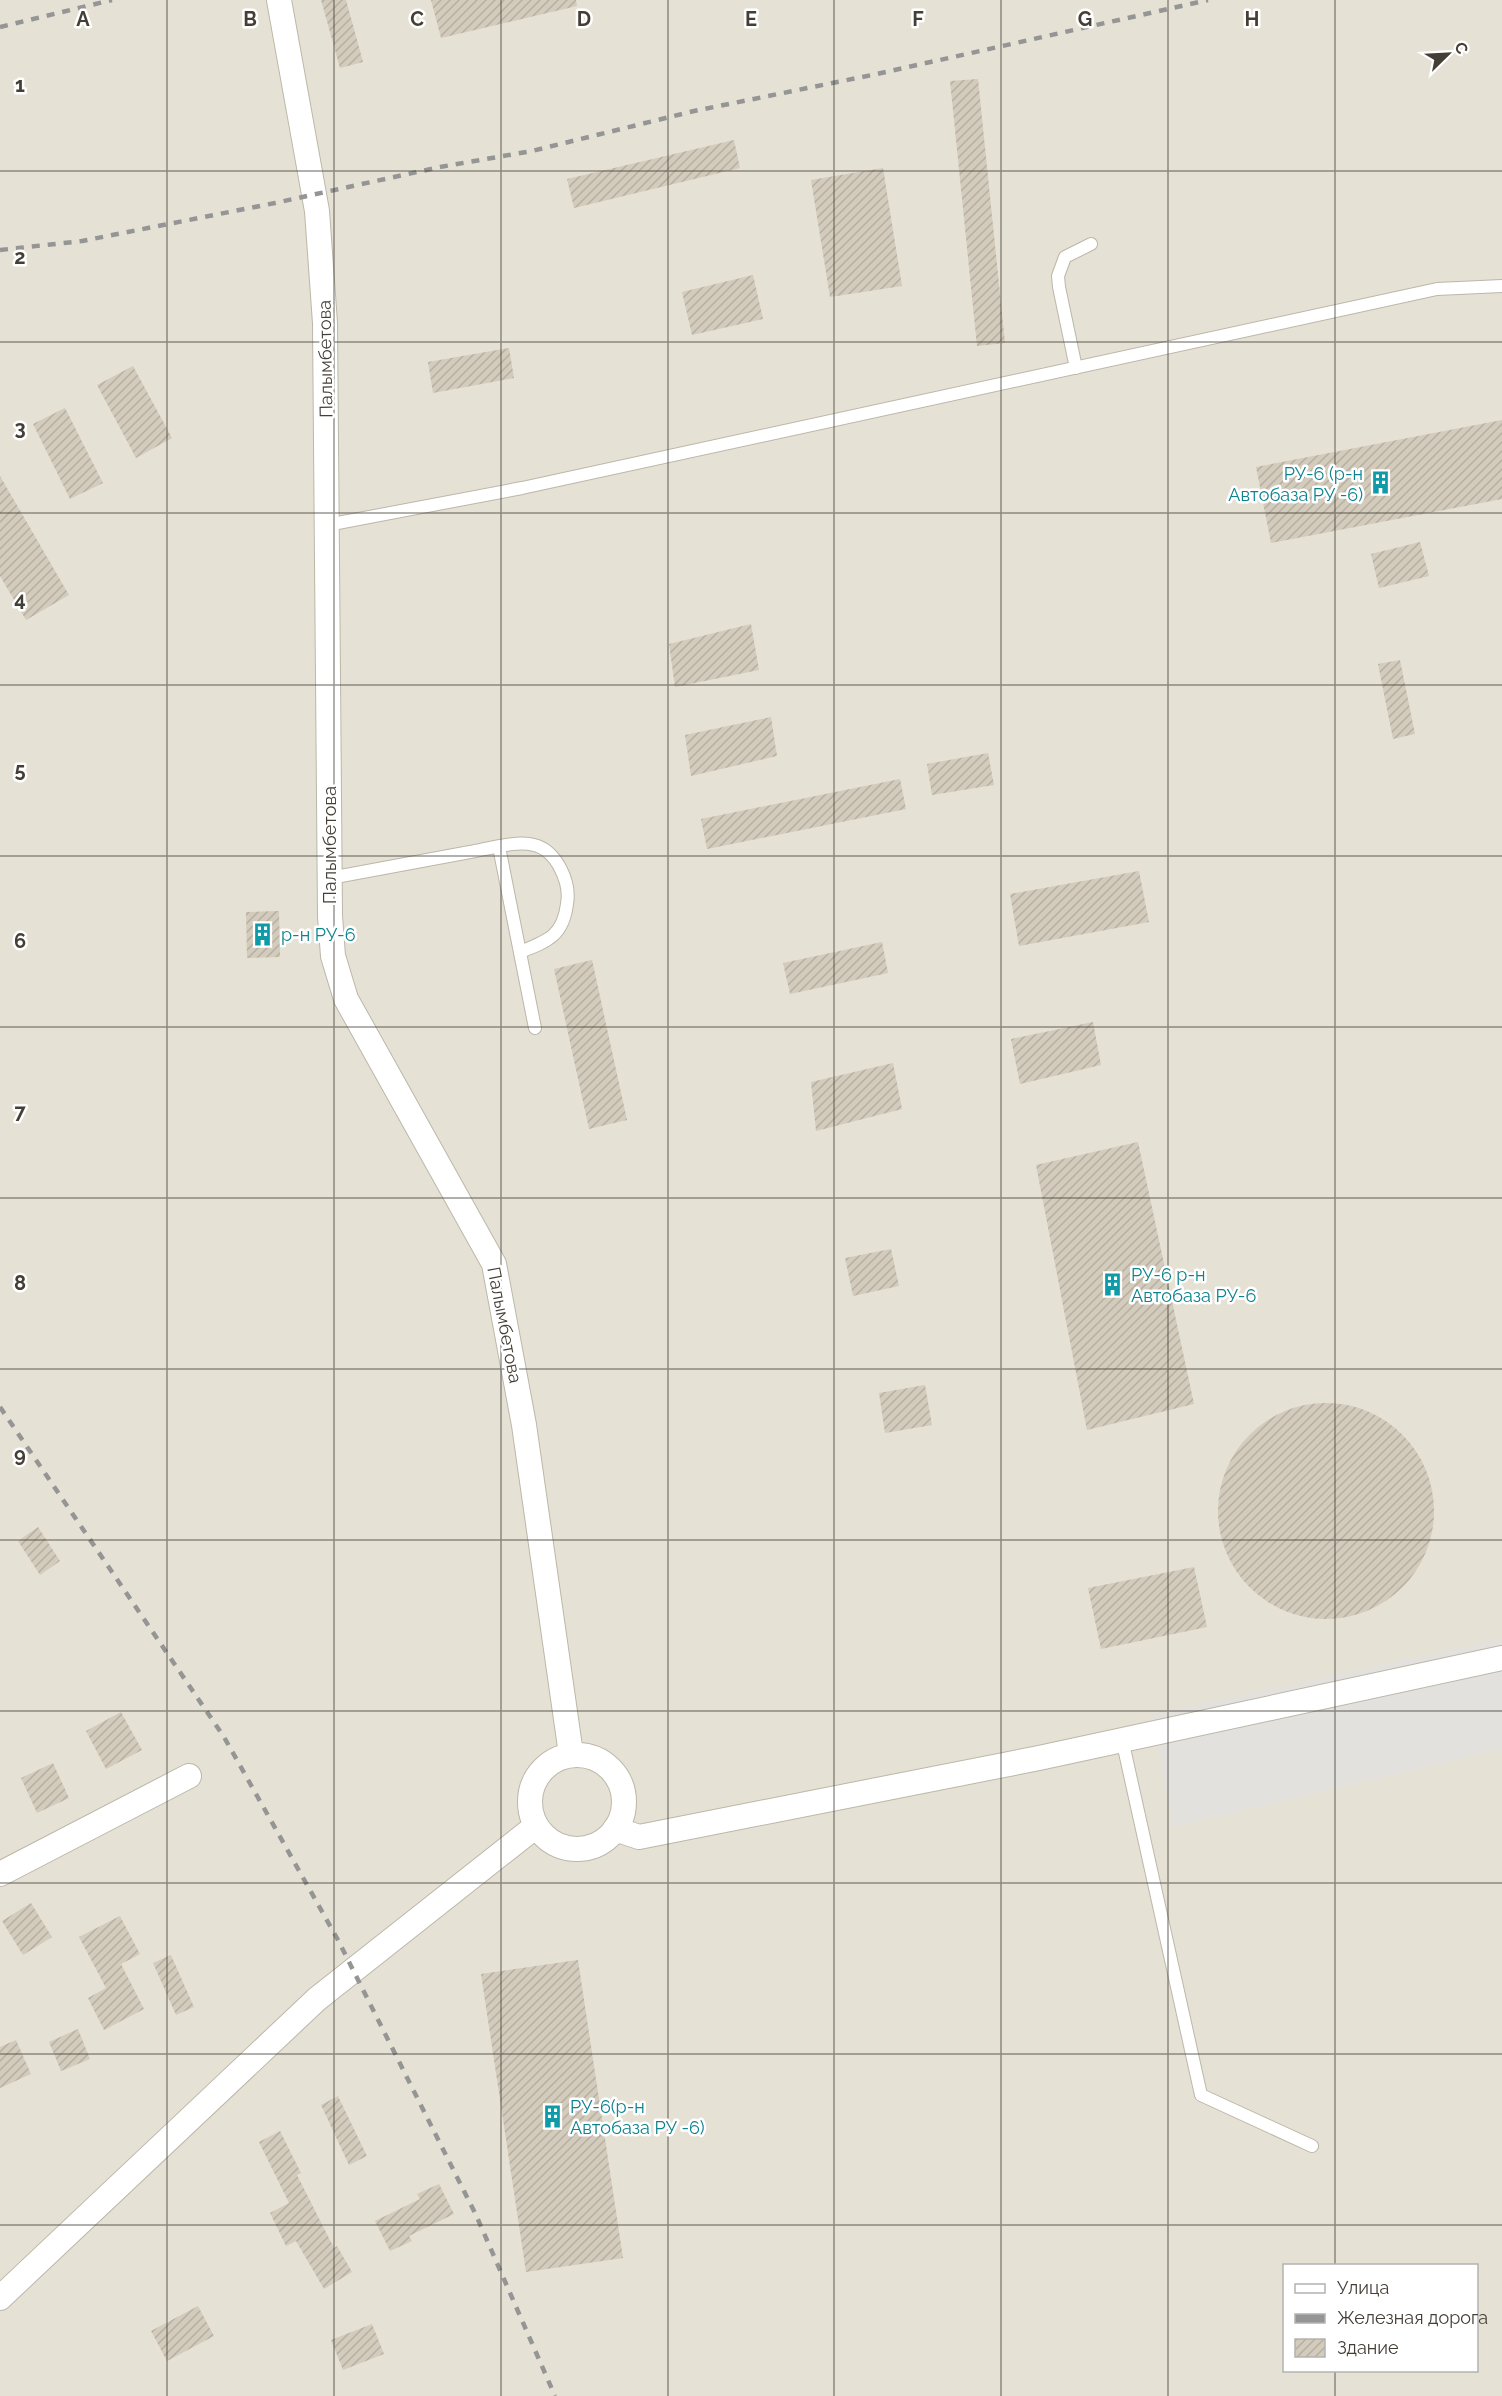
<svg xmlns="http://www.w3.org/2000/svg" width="1502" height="2396" viewBox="0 0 1502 2396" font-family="Raleway,sans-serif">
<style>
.residential{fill:#e5e1d4;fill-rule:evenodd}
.parking{fill:#e3e1de}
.building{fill:url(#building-hatch)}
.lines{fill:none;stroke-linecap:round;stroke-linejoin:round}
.lane-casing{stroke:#bcb7a9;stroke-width:14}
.street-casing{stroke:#bcb7a9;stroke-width:26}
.lane{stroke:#fff;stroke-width:12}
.street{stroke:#fff;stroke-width:24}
.rail{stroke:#959595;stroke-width:4.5;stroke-dasharray:8 8;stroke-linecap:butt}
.grid{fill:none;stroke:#443f36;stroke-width:1.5;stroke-opacity:0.55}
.labels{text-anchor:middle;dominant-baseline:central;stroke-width:5;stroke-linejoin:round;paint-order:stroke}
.street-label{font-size:18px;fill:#443f36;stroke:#fff}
.culture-label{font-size:18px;fill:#0d838f;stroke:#fff;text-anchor:start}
.grid-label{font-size:20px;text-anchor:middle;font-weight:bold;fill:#443f36;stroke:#fff;stroke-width:5;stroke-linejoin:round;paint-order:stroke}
</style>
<defs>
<pattern id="building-hatch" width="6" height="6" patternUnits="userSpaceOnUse" patternTransform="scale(1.5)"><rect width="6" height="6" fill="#d3cbbc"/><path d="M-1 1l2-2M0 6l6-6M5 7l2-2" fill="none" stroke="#b6afa2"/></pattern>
</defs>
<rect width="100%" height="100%" fill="#f2efe6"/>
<!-- residential -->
<path class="residential" d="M0,0H1502V2396H0ZM1284,2266H1476V2370H1284Z"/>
<!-- parking -->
<polygon class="parking" points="1502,1639 1502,1749 1173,1827 1152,1715"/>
<!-- building -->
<g class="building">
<polygon points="321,0 346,0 363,62 340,68"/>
<polygon points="431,0 576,0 577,6 441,38"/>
<polygon points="978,79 1005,343 977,346 950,81"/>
<polygon points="734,140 740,168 574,208 567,179"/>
<polygon points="883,168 902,286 830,297 811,180"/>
<polygon points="753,275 763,319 692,335 682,292"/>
<polygon points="509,348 514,378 433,393 428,362"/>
<polygon points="133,366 172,438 136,458 97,385"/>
<polygon points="65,408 103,483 70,499 33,424"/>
<polygon points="1502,420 1502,499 1271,543 1256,467"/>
<polygon points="0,476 69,595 26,620 0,576"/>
<polygon points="1420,542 1429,576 1379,588 1371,554"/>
<polygon points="751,624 759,670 675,687 669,644"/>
<polygon points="1400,660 1415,734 1393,739 1378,664"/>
<polygon points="771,717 777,756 691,776 685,735"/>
<polygon points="988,753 994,785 932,795 927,764"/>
<polygon points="900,779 906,809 707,849 701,819"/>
<polygon points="1139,871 1149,922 1019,946 1010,894"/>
<polygon points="279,911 280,957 247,958 246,912"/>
<polygon points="882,942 888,973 790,994 783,963"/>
<polygon points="592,960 627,1120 589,1129 554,969"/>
<polygon points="1093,1022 1101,1065 1020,1084 1011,1039"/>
<polygon points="893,1063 902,1109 816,1131 811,1082"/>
<polygon points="1138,1142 1194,1404 1087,1430 1036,1165"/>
<polygon points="891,1249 899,1286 853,1296 845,1258"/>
<polygon points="925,1385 932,1425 885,1433 879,1393"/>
<circle cx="1326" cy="1511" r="108"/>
<polygon points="38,1527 60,1561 40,1575 18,1541"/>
<polygon points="1194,1567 1207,1627 1101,1649 1088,1588"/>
<polygon points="121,1712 142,1750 106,1769 86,1731"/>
<polygon points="53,1763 69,1798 37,1813 21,1778"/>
<polygon points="31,1903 52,1937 23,1955 2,1921"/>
<polygon points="120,1916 140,1954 121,1964 144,2009 104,2030 88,1998 106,1988 79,1937"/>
<polygon points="171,1955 194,2007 176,2015 153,1963"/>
<polygon points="578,1960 623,2258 526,2272 481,1974"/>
<polygon points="78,2029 90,2059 61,2071 49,2042"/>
<polygon points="16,2040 31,2074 0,2088 0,2047"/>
<polygon points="338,2096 367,2156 349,2165 321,2105"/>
<polygon points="280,2131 301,2173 297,2175 334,2248 337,2246 352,2272 324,2289 296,2241 286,2246 270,2213 289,2203 259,2142"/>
<polygon points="439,2184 454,2214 409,2236 412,2241 390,2251 375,2221 420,2199 417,2194"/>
<polygon points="198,2306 214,2336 167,2361 151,2331"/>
<polygon points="372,2324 384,2354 343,2370 331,2340"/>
</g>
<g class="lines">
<defs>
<g id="lane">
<polyline points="1076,368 1059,287 1058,276 1065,257 1091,244"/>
<polyline points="327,525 522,488 1437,289 1502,286"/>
<polyline points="499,847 535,1028"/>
<path d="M330,878C377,869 423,861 470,852C487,849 518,840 534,845C556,850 571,882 567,904C563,936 548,941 520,952"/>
<polyline points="1122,1739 1201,2095 1312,2146"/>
</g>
<g id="street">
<polyline points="279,0 317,211 325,323 330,916 333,956 346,999 494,1264 524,1425 571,1754"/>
<circle cx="577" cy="1802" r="47"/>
<polyline points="615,1829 639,1837 1039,1758 1502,1658"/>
<polyline points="0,1874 189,1776"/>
<polyline points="0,2298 317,1999 536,1826"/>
</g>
</defs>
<!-- lane casing -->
<use href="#lane" class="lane-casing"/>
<!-- street casing -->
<use href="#street" class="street-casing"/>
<!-- lane -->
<use href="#lane" class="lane"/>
<!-- street -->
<use href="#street" class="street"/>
<!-- rail -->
<g class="rail">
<polyline points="0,27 112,0"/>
<polyline points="0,250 82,241 275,203 440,167 532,151 694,111 877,74 1208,0"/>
<polyline points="0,1407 224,1737 338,1940 476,2215 555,2396"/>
</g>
</g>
<!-- grid -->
<path class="grid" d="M167,0V2396M334,0V2396M501,0V2396M668,0V2396M834,0V2396M1001,0V2396M1168,0V2396M1335,0V2266M0,171H1502M0,342H1502M0,513H1502M0,685H1502M0,856H1502M0,1027H1502M0,1198H1502M0,1369H1502M0,1540H1502M0,1711H1502M0,1883H1502M0,2054H1502M0,2225H1502M1335,2370V2396"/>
<!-- icons -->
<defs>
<symbol id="building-bare" viewBox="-9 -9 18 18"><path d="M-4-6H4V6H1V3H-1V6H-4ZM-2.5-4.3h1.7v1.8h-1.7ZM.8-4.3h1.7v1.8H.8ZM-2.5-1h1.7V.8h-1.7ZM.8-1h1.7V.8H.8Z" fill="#0f9aa8" stroke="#fff" stroke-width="2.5" paint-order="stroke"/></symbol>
</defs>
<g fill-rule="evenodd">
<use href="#building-bare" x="1364" y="466" width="33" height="33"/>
<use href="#building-bare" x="246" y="918" width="33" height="33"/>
<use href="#building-bare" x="1096" y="1268" width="33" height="33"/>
<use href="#building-bare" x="536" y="2100" width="33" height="33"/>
</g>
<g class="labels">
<!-- street labels -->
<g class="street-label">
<text transform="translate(325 359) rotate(-91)">Палымбетова</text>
<text transform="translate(329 845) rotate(-90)">Палымбетова</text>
<text transform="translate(505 1325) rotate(79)">Палымбетова</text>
</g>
<!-- culture labels -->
<g class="culture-label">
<text x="1363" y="473" text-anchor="end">РУ-6 (р-н<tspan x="1363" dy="21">Автобаза РУ -6)</tspan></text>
<text x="281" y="934">р-н РУ-6</text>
<text x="1131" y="1274">РУ-6 р-н<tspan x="1131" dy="21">Автобаза РУ-6</tspan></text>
<text x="570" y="2106">РУ-6(р-н<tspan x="570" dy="21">Автобаза РУ -6)</tspan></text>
</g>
</g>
<g class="grid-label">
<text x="83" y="26">A</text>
<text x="250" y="26">B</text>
<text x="417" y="26">C</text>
<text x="584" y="26">D</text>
<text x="751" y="26">E</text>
<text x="918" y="26">F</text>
<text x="1085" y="26">G</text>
<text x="1252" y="26">H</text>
<text x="20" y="92">1</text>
<text x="20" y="264">2</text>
<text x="20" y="435">3</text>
<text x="20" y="606">4</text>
<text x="20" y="777">5</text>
<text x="20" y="948">6</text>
<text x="20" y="1119">7</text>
<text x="20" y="1290">8</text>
<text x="20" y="1462">9</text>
</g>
<!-- legend -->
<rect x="1283" y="2264" width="195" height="108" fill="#ffffff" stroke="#b4b2af" stroke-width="1.5"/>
<rect x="1295" y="2284" width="30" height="9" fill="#ffffff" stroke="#b4b2af" stroke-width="1.5"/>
<text x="1337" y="2294" font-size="18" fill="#443f36">Улица</text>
<rect x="1295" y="2314" width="30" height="9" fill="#959595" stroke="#b4b2af" stroke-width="1.5"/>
<text x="1337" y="2324" font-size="18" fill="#443f36">Железная дорога</text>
<rect x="1295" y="2339" width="30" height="18" fill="url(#building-hatch)" stroke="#b4b2af" stroke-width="1.5"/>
<text x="1337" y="2354" font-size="18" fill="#443f36">Здание</text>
<!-- north arrow -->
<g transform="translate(1448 54) rotate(66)" stroke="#ffffff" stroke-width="4.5" paint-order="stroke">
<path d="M0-4.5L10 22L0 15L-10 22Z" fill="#443f36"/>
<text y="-9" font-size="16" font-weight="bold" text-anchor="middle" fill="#443f36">С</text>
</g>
</svg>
